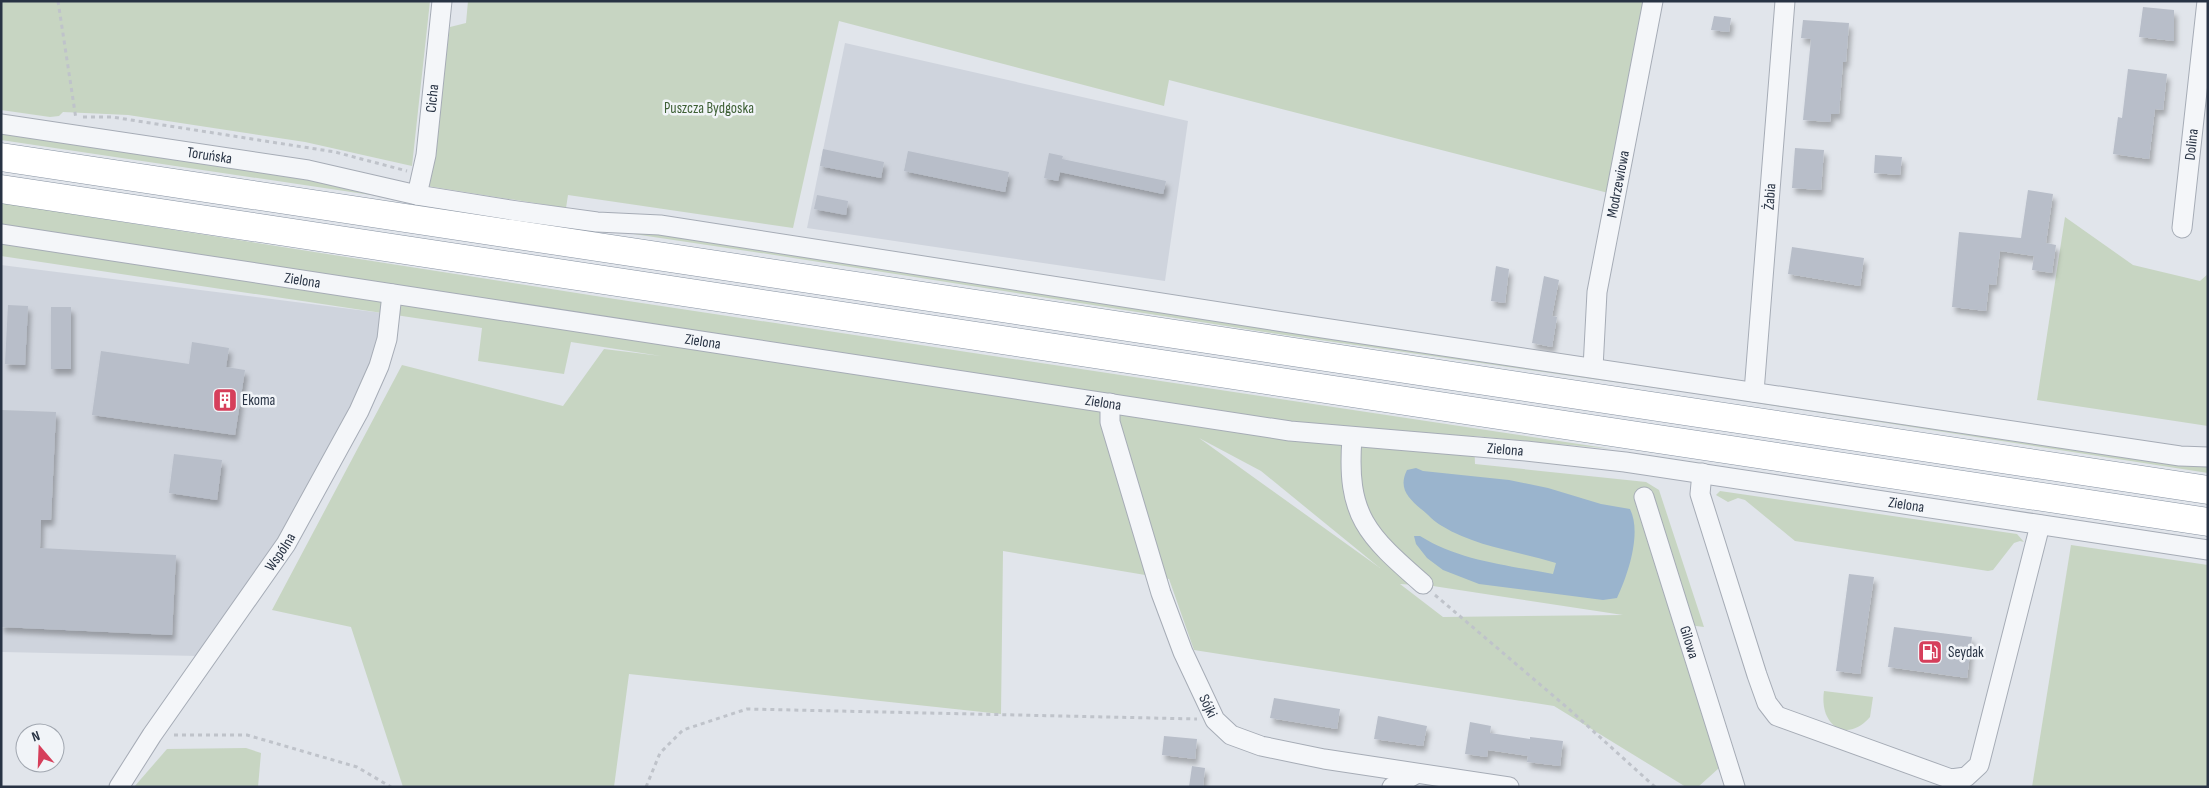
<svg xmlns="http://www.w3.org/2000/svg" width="2209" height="788" viewBox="0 0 2209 788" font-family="'Sofia Sans Condensed',sans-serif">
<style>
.built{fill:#cfd4dd}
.green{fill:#c7d5c2;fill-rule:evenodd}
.water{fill:#9ab4cd}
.building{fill:#b8bec9;filter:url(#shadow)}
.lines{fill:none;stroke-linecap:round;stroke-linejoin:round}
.minor-casing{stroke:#a6acb6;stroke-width:21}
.highway-casing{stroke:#8893a2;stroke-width:29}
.path{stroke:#bfc3ca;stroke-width:3;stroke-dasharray:4 4;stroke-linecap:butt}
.minor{stroke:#f4f6f9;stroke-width:19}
.highway{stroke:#fff;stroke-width:28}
.labels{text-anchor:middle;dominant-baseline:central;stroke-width:5;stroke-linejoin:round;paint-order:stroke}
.street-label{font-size:15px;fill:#283344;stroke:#f1f4f8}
.park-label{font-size:15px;fill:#3e6035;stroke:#f1f4f8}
.poi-label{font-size:15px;fill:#283344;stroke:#f1f4f8;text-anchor:start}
</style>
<defs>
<filter id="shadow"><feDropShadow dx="3" dy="5.5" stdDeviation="2.5" flood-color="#0004"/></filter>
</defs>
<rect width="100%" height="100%" fill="#e1e5eb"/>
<!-- built -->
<g class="built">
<polygon points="845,43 1188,121 1165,281 807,228"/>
<polygon points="1,265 390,314 387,339 286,544 199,656 1,652"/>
</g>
<!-- green -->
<g class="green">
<polygon points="1,1 430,1 412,166 305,142 128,115 63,112 59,116 50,117 1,110"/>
<polygon points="468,1 1653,1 1616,195 1169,80 1164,106 839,21 793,228 568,195 566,208 427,186 450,27 466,23"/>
<polygon points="1,128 2208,464 2208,473 1705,395 1271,333 768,254 1,140"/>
<path d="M1,203L615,299L1612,449L1474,436L1475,464L1646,482L1659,490L1704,627L1673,623L1719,768L1698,787H1686L1554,706L1194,650L1169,579L1003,551L1001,714L629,674L614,787H403L351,627L272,610L402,365L563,406L604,349L661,356L571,342L564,374L478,361L482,328L1,256ZM1199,438L1261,471L1380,568ZM1400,584L1433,586L1623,615L1443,617Z"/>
<polygon points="2065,217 2133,265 2200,281 2208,274 2208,426 2037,400"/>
<polygon points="1720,491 2017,534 2024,542 2020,541 2014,543 1993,570 1988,571 1795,541 1745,500 1738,498 1728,502 1716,495"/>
<polygon points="2071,545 2208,565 2208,787 2032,787"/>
<path d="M1824,691L1873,697L1870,717C1845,745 1819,724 1824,691Z"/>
<polygon points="246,748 261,753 258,787 134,787 167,749"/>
</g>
<!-- water -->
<path class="water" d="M1416,468L1423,471L1509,480L1548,488L1601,504L1630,509C1642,533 1628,575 1617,598L1603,600L1479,584L1443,570L1427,558L1416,544L1414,536H1420C1460,561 1507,565 1553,574L1556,563C1518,551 1476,547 1442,526C1434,522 1428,514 1421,509C1408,498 1398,488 1407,470Z"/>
<!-- building -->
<g class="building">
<polygon points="2143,7 2174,10 2174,41 2139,37"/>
<polygon points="1714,16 1731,18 1729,32 1711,30"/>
<polygon points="1803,20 1849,23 1846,62 1843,62 1839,114 1831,114 1830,122 1803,120 1811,39 1801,38"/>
<polygon points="2128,69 2167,74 2163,110 2155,109 2149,159 2113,154 2118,117 2122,118"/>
<polygon points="1795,148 1824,150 1821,190 1792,188"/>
<polygon points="823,149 884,162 881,178 820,166"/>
<polygon points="908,151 1009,172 1005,192 904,171"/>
<polygon points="1049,153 1063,156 1062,159 1166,181 1163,194 1060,172 1058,181 1044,178"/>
<polygon points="1875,155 1902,157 1900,175 1874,173"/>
<polygon points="2028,190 2053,194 2046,243 2056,245 2052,273 2032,270 2034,256 2000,251 1996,285 1989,284 1986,311 1952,307 1959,232 2021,238"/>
<polygon points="817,195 848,201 846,215 814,209"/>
<polygon points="1792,247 1864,258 1860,286 1788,274"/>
<polygon points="1496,266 1509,269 1505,303 1491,301"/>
<polygon points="1544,276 1559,280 1552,316 1557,317 1552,347 1532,343"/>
<polygon points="8,305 28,306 25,365 5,364"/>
<rect x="51" y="307" width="20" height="62"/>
<polygon points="192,342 229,348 226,367 245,370 235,435 92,415 101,351 189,364"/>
<polygon points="1,410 56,412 51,520 41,520 40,548 176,555 172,635 1,627"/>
<polygon points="174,454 222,460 217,500 169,493"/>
<polygon points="1849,574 1874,577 1860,674 1836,671"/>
<polygon points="1894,627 1972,637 1967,678 1888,667"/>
<polygon points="1274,698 1340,709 1337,729 1270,718"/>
<polygon points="1378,716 1427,726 1423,746 1374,739"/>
<polygon points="1470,722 1491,726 1490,733 1530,739 1530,737 1563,741 1560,766 1527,762 1528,756 1488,750 1487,757 1465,754"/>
<polygon points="1164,736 1197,739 1195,759 1162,755"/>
<polygon points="1192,766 1205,768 1203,787 1189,787"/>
</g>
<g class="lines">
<defs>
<g id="minor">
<path id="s1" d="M1,124L308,170L417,195L517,211L597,222L660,225L1323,328L2180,456L2208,457"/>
<path id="s2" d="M417,195L426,155L442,1"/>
<path id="s3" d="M2182,228L2207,1"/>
<path id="s4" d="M1,234L1290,431L1526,451L1625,462L2208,550"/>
<path id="s5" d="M1593,368L1597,292L1653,1"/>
<path id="s6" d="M1754,392L1785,1"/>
<path id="s7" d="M1110,403V422L1161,593L1183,652L1215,720L1231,735L1261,746L1324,759L1509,787"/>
<path d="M1352,438C1346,516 1367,535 1423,584"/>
<polyline points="1702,473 1700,494 1757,675 1767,703 1777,716 1951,779 1966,777 1979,765 2040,525"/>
<path id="s8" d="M1644,497L1735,787"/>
<path id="s9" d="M119,787L152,735L286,544L359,411L379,366L387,339L392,294"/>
<polyline points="1392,787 1416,774"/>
</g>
<g id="highway">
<polyline points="1,157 2208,490"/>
<polyline points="1,189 2208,522"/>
</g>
</defs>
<!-- minor casing -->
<use href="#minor" class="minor-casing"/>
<!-- highway casing -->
<use href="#highway" class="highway-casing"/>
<!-- path -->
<g class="path">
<polyline points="58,1 76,119"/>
<polyline points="83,117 112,117 335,152 407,171"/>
<polyline points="1435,595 1570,710 1655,787"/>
<polyline points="174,735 247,735 357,767 391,787"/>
<polyline points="646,787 660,753 683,730 747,709 1197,719"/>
</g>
<!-- minor -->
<use href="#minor" class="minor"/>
<!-- highway -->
<use href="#highway" class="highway"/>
</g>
<!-- icons -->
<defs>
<symbol id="building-square" viewBox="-11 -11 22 22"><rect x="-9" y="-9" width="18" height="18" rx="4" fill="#d63f5b" stroke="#f1f4f8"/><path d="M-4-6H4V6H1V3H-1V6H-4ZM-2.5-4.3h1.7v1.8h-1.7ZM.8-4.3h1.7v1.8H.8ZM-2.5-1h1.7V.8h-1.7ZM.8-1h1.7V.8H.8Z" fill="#fff"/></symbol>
<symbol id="fuel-square" viewBox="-11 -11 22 22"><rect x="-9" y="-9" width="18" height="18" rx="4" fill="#d63f5b" stroke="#f1f4f8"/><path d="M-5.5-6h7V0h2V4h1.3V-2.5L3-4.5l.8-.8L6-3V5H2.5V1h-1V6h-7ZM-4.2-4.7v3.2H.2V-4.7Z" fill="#fff"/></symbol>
</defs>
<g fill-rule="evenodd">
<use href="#building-square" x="211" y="386" width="28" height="28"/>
<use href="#fuel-square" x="1916" y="638" width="28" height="28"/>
</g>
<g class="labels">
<!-- street labels -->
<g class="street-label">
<text stroke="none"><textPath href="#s2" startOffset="98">Cicha</textPath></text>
<text stroke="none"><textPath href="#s3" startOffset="84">Dolina</textPath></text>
<text stroke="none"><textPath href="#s1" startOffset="211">Toruńska</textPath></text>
<text stroke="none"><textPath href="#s5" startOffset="186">Modrzewiowa</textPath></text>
<text stroke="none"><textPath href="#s6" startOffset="196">Żabia</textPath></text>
<text stroke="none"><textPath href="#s4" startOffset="305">Zielona</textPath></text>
<text stroke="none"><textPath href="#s4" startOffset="710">Zielona</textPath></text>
<text stroke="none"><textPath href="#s4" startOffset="1115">Zielona</textPath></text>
<text stroke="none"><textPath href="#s4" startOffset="1520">Zielona</textPath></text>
<text stroke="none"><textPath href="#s4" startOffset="1925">Zielona</textPath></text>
<text stroke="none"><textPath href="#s9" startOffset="285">Wspólna</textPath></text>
<text stroke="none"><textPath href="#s8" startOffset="152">Gilowa</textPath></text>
<text stroke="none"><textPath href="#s7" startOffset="320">Sójki</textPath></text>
</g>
<!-- park labels -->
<g class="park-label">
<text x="709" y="108">Puszcza Bydgoska</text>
</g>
<!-- poi labels -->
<g class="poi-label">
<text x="242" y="400">Ekoma</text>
<text x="1948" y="652">Seydak</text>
</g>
</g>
<!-- border -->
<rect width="2209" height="788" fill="none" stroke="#283344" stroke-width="5"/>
<!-- north arrow -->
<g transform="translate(40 748) rotate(341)"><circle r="24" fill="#f1f4f8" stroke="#a1a7b0"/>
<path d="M0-4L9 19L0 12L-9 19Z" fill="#d63f5b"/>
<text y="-8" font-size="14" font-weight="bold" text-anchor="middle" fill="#283344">N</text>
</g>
</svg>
